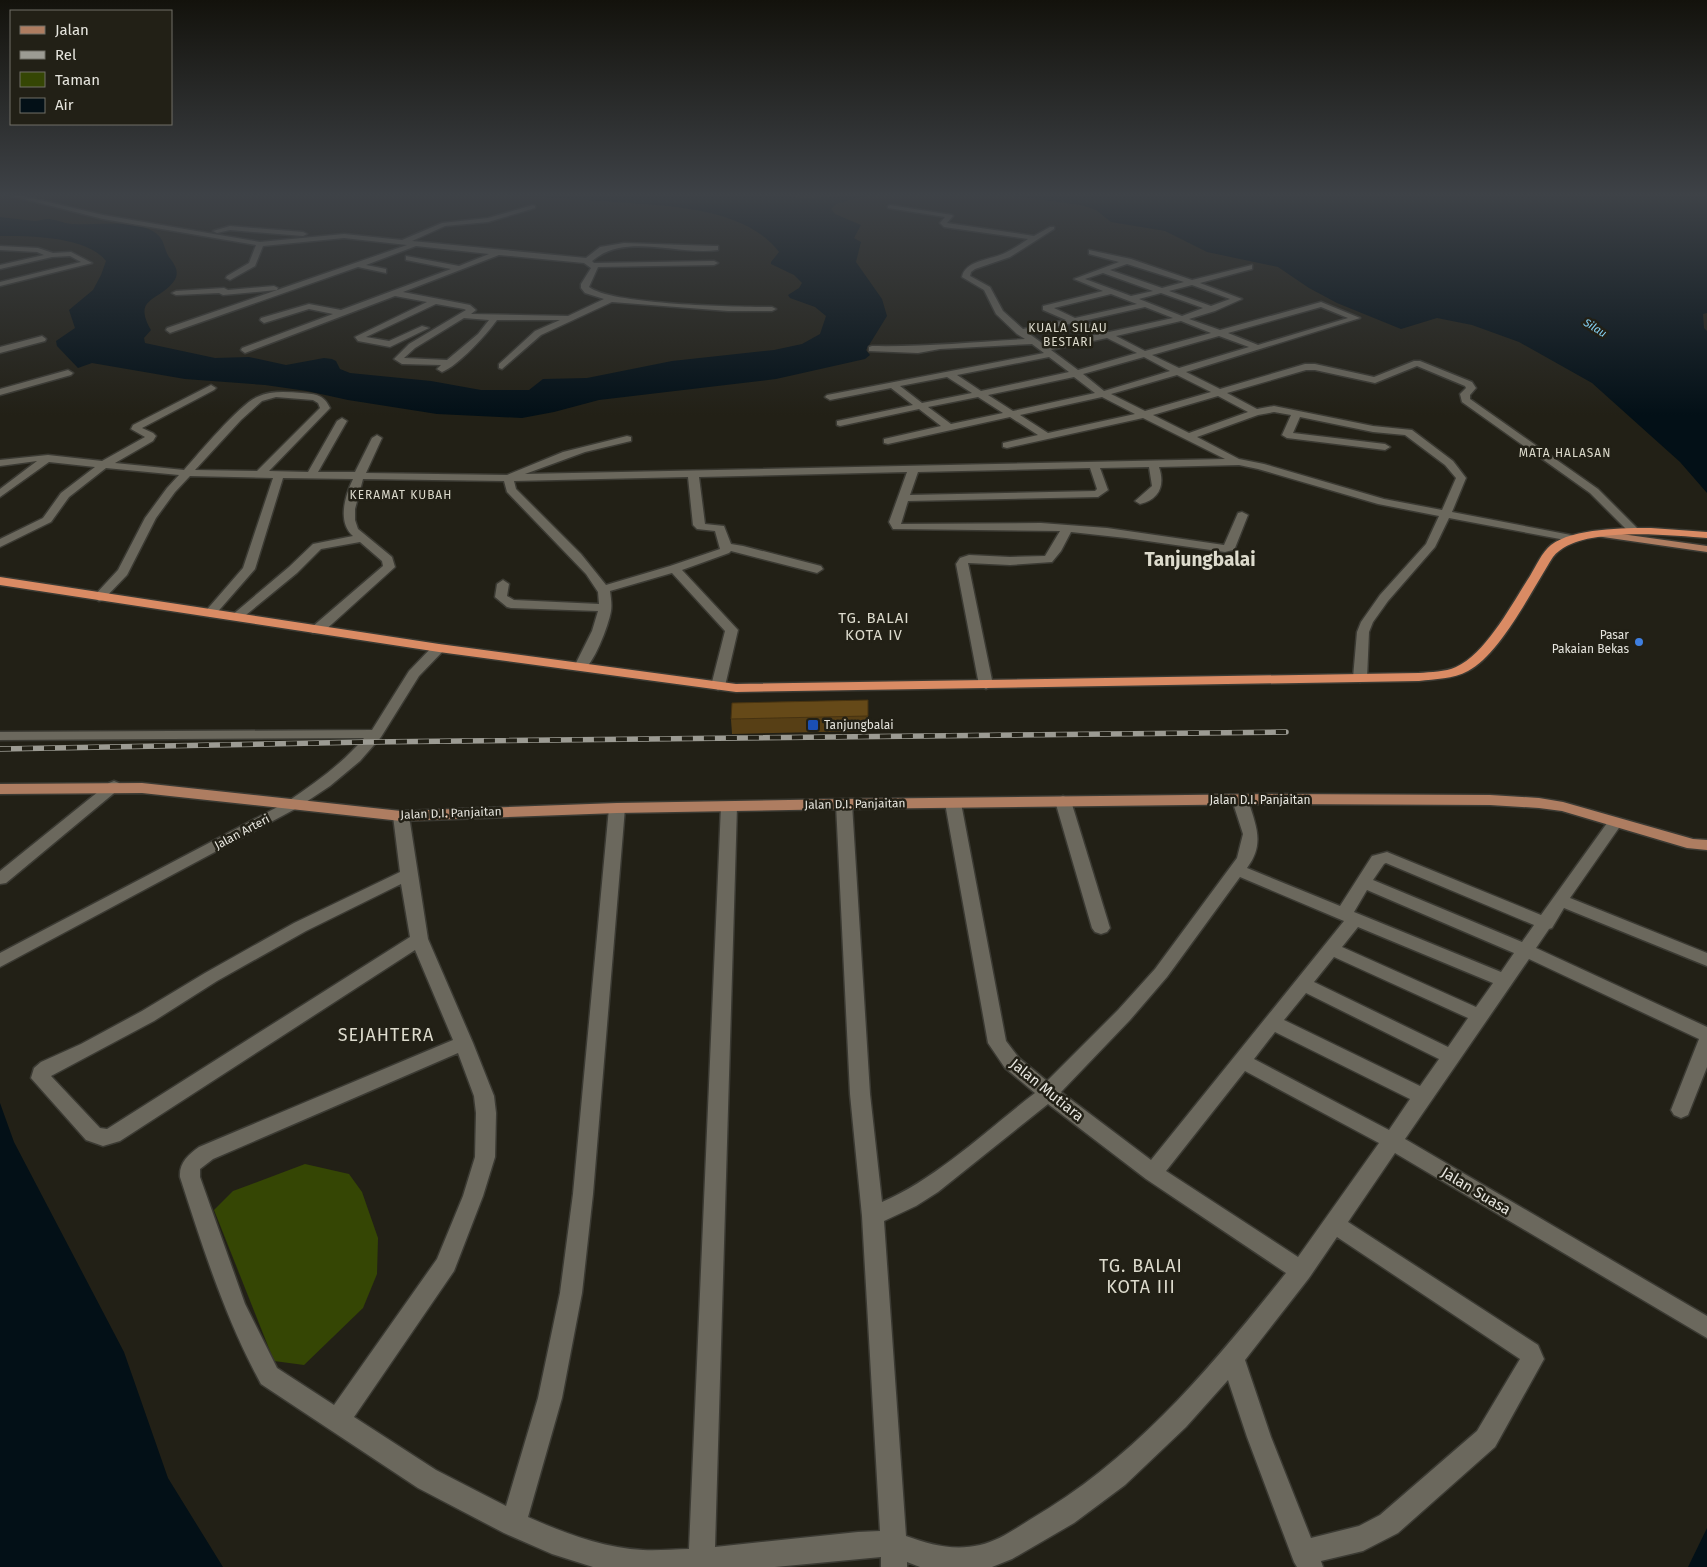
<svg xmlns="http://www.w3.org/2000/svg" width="1707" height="1567" viewBox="0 0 1707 1567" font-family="'Fira Sans',sans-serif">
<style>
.green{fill:#354604}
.water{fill:#031017}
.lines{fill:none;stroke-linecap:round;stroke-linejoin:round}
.minor-casing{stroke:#3b3a33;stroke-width:3}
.major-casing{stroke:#3b3a33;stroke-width:3}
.highway-casing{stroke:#3b3a33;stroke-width:3}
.minor{fill:#6b685d;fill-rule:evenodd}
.major{fill:#ae7d61;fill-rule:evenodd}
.highway{fill:#da8b64;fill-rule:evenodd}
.rail-casing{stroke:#9c9b93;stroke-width:5.5}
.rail{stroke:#222016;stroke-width:4;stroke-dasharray:11;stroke-linecap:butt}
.wall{fill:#573f15}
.building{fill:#654918;stroke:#473311}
.shop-dot{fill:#3f7fe0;stroke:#222016;stroke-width:2}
.transit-dot{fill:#1a4fb4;stroke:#222016;stroke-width:2}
.labels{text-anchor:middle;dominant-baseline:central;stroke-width:5;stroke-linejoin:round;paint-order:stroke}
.far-water-label{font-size:11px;font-style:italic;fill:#88d7fb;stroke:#222016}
.far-quarter-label{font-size:12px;letter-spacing:1px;fill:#dddbcd;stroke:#222016}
.poi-label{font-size:12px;fill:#e6e5de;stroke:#222016;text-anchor:end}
.street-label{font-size:12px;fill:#e6e5de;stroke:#222016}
.quarter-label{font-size:15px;letter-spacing:1px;fill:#dddbcd;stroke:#222016}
.near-street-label{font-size:15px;fill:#e6e5de;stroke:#222016}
.near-quarter-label{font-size:18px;letter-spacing:1px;fill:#dddbcd;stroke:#222016}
.far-town-label{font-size:19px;font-weight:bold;fill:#dddbcd;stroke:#222016}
</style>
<rect width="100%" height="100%" fill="#222016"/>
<!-- green -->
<polygon class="green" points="305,1164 349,1174 362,1192 378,1238 377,1274 363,1308 304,1365 274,1361 214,1210 233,1191"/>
<!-- water -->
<g class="water">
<path d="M523,196H782L804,198L865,196L836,204L831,209L835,214L861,225L854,238L861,242L856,262L882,299L887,316L866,350L870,355L865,359L776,379L599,400L554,412L522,418L437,414L348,400L307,391L265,385L185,379L92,363L78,368L57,346L56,341L75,328L69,310L93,290L101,275L106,261C87,236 29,236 0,236V217C11,218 23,220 34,221C39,221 44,219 49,219C57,220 64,223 71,224C94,226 137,218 157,234C165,241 164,250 169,257C175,265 180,272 174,281C159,302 132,297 151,330L144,338L145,343L215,358L249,357L286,365L324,358L332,359L336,361L340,369L350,373L431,381L481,390H529L543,379L587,378L672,361L774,350L802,344L820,334L826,316L815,307L790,298L788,295L799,288L802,283L794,275L771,264V262L779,252C745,207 668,206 615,202C585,200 554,198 523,196Z"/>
<polygon points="1013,196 1707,196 1707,313 1703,314 1704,328 1707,331 1707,493 1680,462 1592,383 1519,342 1472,325 1437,318 1401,329 1337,303 1309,288 1278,267 1207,252 1165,231 1111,222 1096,210 1081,205"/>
<polygon points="0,1103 14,1142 124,1352 168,1478 223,1567 0,1567"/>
<polygon points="1707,1528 1707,1567 1688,1567"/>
</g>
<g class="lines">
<defs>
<g id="minor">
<path d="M12,196H23L103,215L260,242L344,234L402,240L442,223L488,218L533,205L535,206V208L488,222L445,226L412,241L586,258L600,247L624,243L715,246H718V250C677,256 626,232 592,261L594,263L714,261L718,263L714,265L598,267L589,287C612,305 738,307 772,307L776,309L772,311H728L612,302L541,335L502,369L499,368V364L535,331L560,320H497C487,334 458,366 442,372L437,369L441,365L402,364L394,359L409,344L466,310L464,309L436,304L366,337L389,341L422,326L429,328L390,347L358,341L355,337L427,302L395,296L245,353L241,350L242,348L333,314L309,309L264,323L260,320L261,318L309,304L341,310L451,269L406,260V256L459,266L489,254L416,246L366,265L386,269V273L358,267L170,333L166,330L167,328L407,245L344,238L263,246L255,266L230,280L226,278L227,276L249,263L256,245L103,219ZM499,255L584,263L591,268L581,284V288L585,293L604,299L568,316L471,314L476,310L470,305L403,292ZM464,318L489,320L478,334L447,360L404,358L415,348Z"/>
<path d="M890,205L952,215L953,216L947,223L1034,236L1050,227H1054V229L1010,257L975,269L971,272L970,276L990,287L1003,311L1023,329L1066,320L1043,310V306L1103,291L1074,279L1119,262L1089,254V250L1131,259L1192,280L1252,265V269L1200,283L1242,299L1215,311L1189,319L1220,330L1321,302L1360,318L1186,372L1220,389L1305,364H1315L1374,377L1414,361H1420L1472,382L1476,388L1470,395V399L1598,489L1640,531L1638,533H1630L1590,493L1462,402L1460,394L1466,388L1465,386L1417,366L1375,383L1315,370H1306L1227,393L1257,409L1274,406L1373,426L1412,430L1453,461L1466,478L1452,512L1576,536L1582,539L1576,542L1449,518L1435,547L1388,601L1373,622L1369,632L1367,678L1360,682L1353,678L1357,632L1361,622L1380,595L1426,544L1439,516L1378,504L1258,469L1239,465L1159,467C1165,485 1160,499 1140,504L1135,501L1152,486L1149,467L1100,468L1108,490L1098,497L908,501L901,524L1041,523L1107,528L1224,545L1238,513L1242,512L1248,515L1235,548L1233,550L1225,552L1126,538L1071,532L1061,551L1052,562L1010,565L968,563L993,685L986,689L979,685L956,564L960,558L969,555L1010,557L1045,556L1060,531L893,529L889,522L907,472L699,477L705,524L724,526L731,544L743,546L821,566L823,569L817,573L731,551L729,553L682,570L738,630L725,686L718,690L711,686L725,631L672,573L610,591C611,598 612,605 611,611C609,624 593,668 581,671L574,667L592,631L598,611L511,608L507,607L495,597L497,584L503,580L509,584L507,596L514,600L599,604L598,592L586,574L507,492L504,481L363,479L355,509V520L358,529L392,557L395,567L322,633H312L311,630L312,627L383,566L382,561L360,542L321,549L297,573L241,619L237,620L231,616L289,567L313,544L353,536C337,522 345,496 353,479L283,478L255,569L214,616L210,617L204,613L243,568L273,478L190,476L175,492L156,518L127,575L103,600L99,601L93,597L118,570L145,518L167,488L179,475L106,468L69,497L51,522L0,547V539L43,518L61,493L95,467L49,462L0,497V489L37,461L0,466V460L48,455L102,461L145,437L131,429L133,425L211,385L216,388L214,390L142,428L153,433L156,436L153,441L115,463L184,470C199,453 240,404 257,397C272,390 287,392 302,393C316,394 324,395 330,408L269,471L308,472L337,421L342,418L347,421L318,472H355L372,438L377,435L382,438L366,473L507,475L563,452L627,436L631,437V441L585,452L525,474L1225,459L1143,418L1007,448L1003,447V443L1038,435L1010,417L888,444L884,443V439L941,426L919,409L840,426L837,425V421L913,405L891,388L830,400L825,397L827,395L1044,353L1032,344L940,349L918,353L869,351V347L872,346C923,347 974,342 1025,339L1017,334L996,314L984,290L962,277C965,260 991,260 1005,253C1013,249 1021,244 1028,239L944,227L940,223L945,217L888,208V206ZM1127,264L1184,282L1162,288L1110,270ZM1103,273L1153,291L1131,296L1085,279ZM1192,285L1230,299L1211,306L1169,291ZM1161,293L1203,308L1182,316L1139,299ZM1111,294L1137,304L1075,318L1054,308ZM1145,307L1173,318L1109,332L1083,321ZM1321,307L1348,318L1258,345L1228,333ZM1181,321L1211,333L1145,351L1116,336ZM1073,323L1099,334L1046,346L1028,333ZM1219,336L1249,347L1179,368L1152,355ZM1107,338L1137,353L1078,370L1051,350ZM1049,357L1069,372L981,391L957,375ZM1144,357L1170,371L1104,391L1083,374ZM1177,375L1211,392L1145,411L1111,394ZM947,377L972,393L922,403L900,386ZM1074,377L1095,393L1013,411L988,395ZM1218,396L1248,412L1189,433L1153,415ZM276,397L313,400L318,403L320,408L257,471L195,470L241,420L262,401ZM978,397L1003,413L951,424L928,407ZM1102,397L1135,414L1048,433L1020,415ZM1274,412L1291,415L1282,435L1287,438L1385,450L1390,447L1385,444L1293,433L1300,417L1373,432L1405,435L1445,465L1456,478L1442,510L1384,499L1264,464L1239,459L1197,437L1258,415ZM1090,468L1097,489L1095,491L910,495L918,472ZM688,477L693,525L697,529L715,531L720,549L670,566L606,585L581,554L516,489L514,481Z"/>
<polygon points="230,226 303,232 307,234 303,236 230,230 217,233 213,231"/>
<polygon points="0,246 38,248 53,253 71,252 92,263 0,286 0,282 81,262 70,256 52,257 0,269 0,265 44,255 37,252 0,250"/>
<polygon points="274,286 278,288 277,290 223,295 219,293 176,295 172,293 176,291 224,288 228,290"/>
<polygon points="42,336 46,339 45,341 0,353 0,347"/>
<polygon points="68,370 73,373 71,375 0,395 0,389"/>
<path d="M439,644L446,648L419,676L381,737L360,761L330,786L297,808L0,967V953L287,802C315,783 342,764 364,738L0,740V732L372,730L409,671L434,645Z"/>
<polygon points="114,781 119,783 122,786 119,789 6,883 0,884 0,871 109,783"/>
<path d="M1240,795L1245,797L1248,800C1256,826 1265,844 1247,868L1340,906L1372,856L1387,852L1541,915L1610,819H1620L1623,822L1570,898L1707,953V966L1564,908L1552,928L1549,929L1536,948L1707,1027V1067L1688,1115L1681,1118L1674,1115L1671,1110L1699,1039L1529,959L1405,1139L1707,1316V1338L1395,1153L1348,1222L1538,1345L1544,1359L1495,1447L1398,1533L1363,1551L1321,1561L1323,1567H1297L1294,1562L1247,1437L1228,1380L1186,1427L1125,1485L1074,1523L1012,1559L992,1567H920L907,1562V1567H881V1557L775,1567H593L552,1554L504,1533L418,1488L261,1384C225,1318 203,1248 180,1177C179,1163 188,1155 199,1147L453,1040L415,950L120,1141L103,1146L86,1140L31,1078L34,1068L41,1062L81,1044L142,1011L205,973L294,923L400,872L393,816L396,813H406L409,816L428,939L473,1043L494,1096L496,1113L495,1157L483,1196L454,1271L354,1417L436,1470L506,1506L538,1398L560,1293L573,1194L609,808L612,805H622L625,808L593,1194L582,1293L562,1398L528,1517C564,1533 603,1548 643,1550C658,1551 674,1549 689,1549L721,806L724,803H734L737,806L715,1547L858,1532L880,1531L862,1216L850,1094L836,804L839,801H849L852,804L870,1094L882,1202C936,1179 988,1129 1035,1093L1005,1068L988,1043L945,803L948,800H958L961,803L1006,1041L1019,1058L1047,1081L1118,1010L1155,969L1237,858L1243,834L1232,800L1235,797ZM1386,863L1534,925L1522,942L1373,880L1384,864ZM1240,877L1344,921L1151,1160L1061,1092L1130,1020L1167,977ZM401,884L410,937L107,1129L100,1128L51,1076L154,1021L217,981L306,931ZM1367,890L1514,953L1501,972L1354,912ZM1358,927L1493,983L1476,1007L1342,947ZM1334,957L1468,1018L1448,1047L1314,982ZM1306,993L1439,1059L1420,1086L1284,1020ZM1275,1032L1410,1099L1389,1130L1254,1059ZM458,1053L474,1096L476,1113L475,1157L463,1196L437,1259L334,1405L277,1368L245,1304L200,1177V1169L213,1159ZM1245,1071L1379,1143L1298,1257L1166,1171ZM1048,1104L1146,1179L1286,1273C1212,1366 1135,1459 1031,1519C1015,1529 998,1541 980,1545C954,1551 931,1545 906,1536L884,1221L916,1206L938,1192ZM1337,1237L1520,1359L1477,1431L1380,1515L1359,1526L1311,1538L1271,1437L1245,1360L1309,1278Z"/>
<polygon points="1063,796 1068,798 1071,801 1110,928 1107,932 1101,934 1095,932 1092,928 1055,801 1058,798"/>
</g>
<g id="major">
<polygon points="1600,531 1707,546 1707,552 1596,536 1594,534 1596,532"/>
<polygon points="142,783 401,811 617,803 844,799 1274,794 1490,795 1539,798 1563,802 1693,839 1707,840 1707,850 1687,848 1562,811 1539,808 1490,805 1274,804 844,809 617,813 401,821 142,793 0,794 0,784"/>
</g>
<path id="highway" d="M1651,528L1707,532V538C1670,535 1577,525 1553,557C1533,588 1500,655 1468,671C1453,679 1435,679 1419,681L736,692L439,652L0,585V577L439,644L736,684L1419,673C1431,672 1445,672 1456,667C1486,654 1513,602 1530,576C1536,566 1542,552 1551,545C1573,528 1625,528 1651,528Z"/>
</defs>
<!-- minor casing -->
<use href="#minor" class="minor-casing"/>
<!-- major casing -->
<use href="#major" class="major-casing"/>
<!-- highway casing -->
<use href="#highway" class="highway-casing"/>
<!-- minor -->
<use href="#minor" class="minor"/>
<!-- major -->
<use href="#major" class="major"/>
<!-- highway -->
<use href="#highway" class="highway"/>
<defs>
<polyline id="rail" points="0,749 368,742 1286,732"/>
</defs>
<!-- rail casing -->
<use href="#rail" class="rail-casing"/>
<!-- rail -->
<use href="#rail" class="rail"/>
</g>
<!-- wall -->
<polygon class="wall" points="868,700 868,731 732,734 731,719"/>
<!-- building -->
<polygon class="building" points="868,700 868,716 731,719 732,703"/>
<!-- sky -->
<linearGradient id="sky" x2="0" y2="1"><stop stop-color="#13120c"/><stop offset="0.47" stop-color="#3e4247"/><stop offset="1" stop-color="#3e4247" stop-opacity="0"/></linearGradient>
<rect width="1707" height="415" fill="url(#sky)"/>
<!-- markers -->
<circle class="shop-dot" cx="1639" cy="642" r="5"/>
<rect class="transit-dot" x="807" y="719" width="12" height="12" rx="2.5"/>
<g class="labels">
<!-- far-water labels -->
<g class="far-water-label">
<text transform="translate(1595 328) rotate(32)">Silau</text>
</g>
<!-- far-quarter labels -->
<g class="far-quarter-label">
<text x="1068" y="328">KUALA SILAU<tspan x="1068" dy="14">BESTARI</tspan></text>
<text x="1565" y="453">MATA HALASAN</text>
<text x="401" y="495">KERAMAT KUBAH</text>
</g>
<!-- poi labels -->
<g class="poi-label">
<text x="1629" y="635">Pasar<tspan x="1629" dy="14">Pakaian Bekas</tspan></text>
<text x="824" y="725" text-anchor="start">Tanjungbalai</text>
</g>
<!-- street labels -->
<g class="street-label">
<text x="1260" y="800">Jalan D.I. Panjaitan</text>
<text transform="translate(855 804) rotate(-1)">Jalan D.I. Panjaitan</text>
<text transform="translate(451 813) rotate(-2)">Jalan D.I. Panjaitan</text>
<text transform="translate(242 832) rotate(-28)">Jalan Arteri</text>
</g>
<!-- quarter labels -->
<g class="quarter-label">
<text x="874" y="618">TG. BALAI<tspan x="874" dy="17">KOTA IV</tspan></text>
</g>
<!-- near-street labels -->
<g class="near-street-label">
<text transform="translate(1047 1090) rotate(39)">Jalan Mutiara</text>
<text transform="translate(1476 1191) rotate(31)">Jalan Suasa</text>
</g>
<!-- near-quarter labels -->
<g class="near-quarter-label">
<text x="386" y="1035">SEJAHTERA</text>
<text x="1141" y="1266">TG. BALAI<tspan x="1141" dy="21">KOTA III</tspan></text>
</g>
<!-- far-town labels -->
<g class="far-town-label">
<text x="1200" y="559">Tanjungbalai</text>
</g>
</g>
<!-- legend -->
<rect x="10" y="10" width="162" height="115" fill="#222016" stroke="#706f66"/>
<rect x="20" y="26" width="25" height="8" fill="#ae7d61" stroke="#706f66"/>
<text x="55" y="35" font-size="15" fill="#e6e5de">Jalan</text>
<rect x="20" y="51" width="25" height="8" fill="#9c9b93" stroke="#706f66"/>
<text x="55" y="60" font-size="15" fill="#e6e5de">Rel</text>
<rect x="20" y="72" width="25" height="15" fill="#354604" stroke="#706f66"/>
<text x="55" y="85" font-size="15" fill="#e6e5de">Taman</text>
<rect x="20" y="98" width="25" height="15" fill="#031017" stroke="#706f66"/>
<text x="55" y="110" font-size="15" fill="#e6e5de">Air</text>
</svg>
